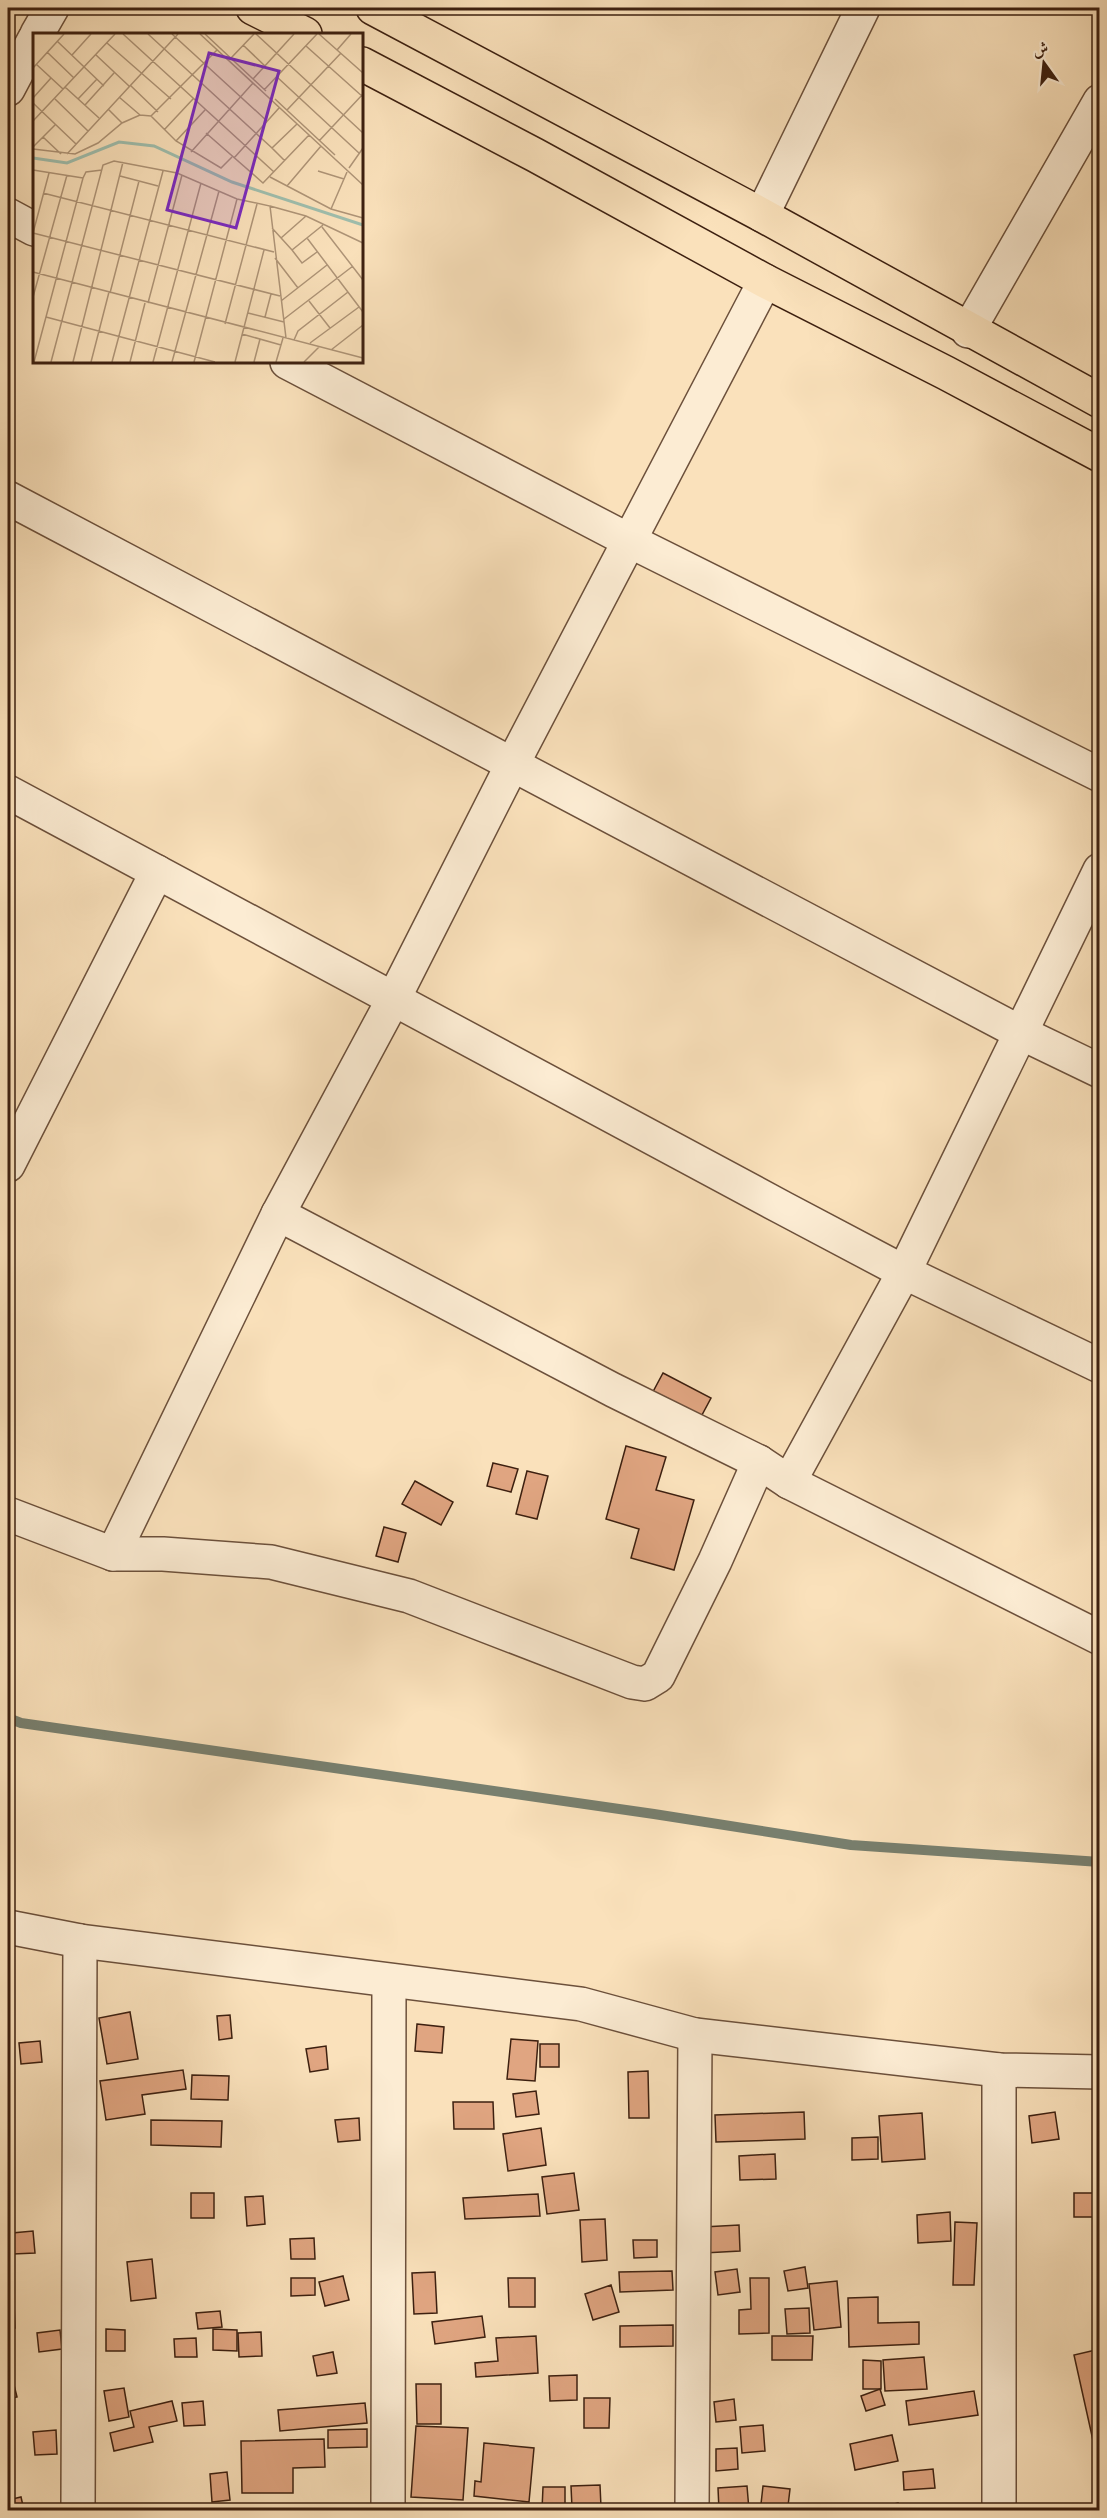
<svg xmlns="http://www.w3.org/2000/svg" width="1107" height="2518" viewBox="0 0 1107 2518" font-family="'Gentium Book Plus',Amiri,serif">
<style>
.lines{fill:none;stroke-linecap:round;stroke-linejoin:round}
.stream{stroke:#787f6e;stroke-width:10}
.building{fill:#e0a581;stroke:#3d2010;stroke-width:1.5}
.minor-casing{stroke:#6c503b;stroke-width:36}
.major-casing{stroke:#3d2010;stroke-width:36}
.minor{stroke:#fcecd3;stroke-width:33}
.major{stroke:#fae1bb;stroke-width:33}
.inset-river{fill:none;stroke:#9fbead;stroke-width:3}
.inset-road{fill:none;stroke:#ae9477;stroke-width:1.5}
.view{fill:#7b2cbf;fill-opacity:0.15;stroke:#7b2cbf;stroke-width:3}
.inset-edge{fill:none;stroke:#3d2010;stroke-width:3}
</style>
<rect width="100%" height="100%" fill="#fae1bb"/>
<filter id="stains"><feTurbulence type="fractalNoise" baseFrequency=".00333" numOctaves="4"/><feColorMatrix values="0 0 0 0 .2 0 0 0 0 .09 0 0 0 0 .02 0 0 0 .5 -.17"/></filter>
<radialGradient id="worn" r=".72"><stop offset=".6" stop-color="#630" stop-opacity="0"/><stop offset="1" stop-color="#630" stop-opacity=".3"/></radialGradient>
<g class="lines">
<!-- stream -->
<polyline class="stream" points="8,1718 21,1723 654,1814 851,1845 1100,1862"/>
</g>
<!-- building -->
<g class="building">
<polygon points="663,1373 711,1398 695,1428 647,1403"/>
<polygon points="626,1446 666,1457 656,1490 694,1500 674,1570 631,1558 639,1529 606,1519"/>
<polygon points="493,1463 518,1469 511,1492 487,1486"/>
<polygon points="527,1471 548,1476 537,1519 516,1514"/>
<polygon points="415,1481 453,1502 441,1525 402,1504"/>
<polygon points="384,1527 406,1533 398,1562 376,1556"/>
<polygon points="130,2012 138,2059 107,2064 99,2018"/>
<polygon points="230,2015 232,2038 219,2040 217,2016"/>
<polygon points="417,2024 444,2027 442,2053 415,2051"/>
<polygon points="511,2039 538,2041 535,2081 507,2079"/>
<polygon points="40,2041 42,2062 21,2064 19,2043"/>
<rect x="540" y="2044" width="19" height="23"/>
<polygon points="326,2046 328,2069 310,2072 306,2049"/>
<polygon points="183,2070 186,2089 142,2095 145,2114 106,2120 100,2081"/>
<polygon points="648,2071 649,2118 629,2118 628,2072"/>
<polygon points="192,2075 229,2076 228,2100 191,2099"/>
<polygon points="536,2091 539,2114 516,2117 513,2094"/>
<polygon points="453,2102 493,2102 494,2129 454,2129"/>
<polygon points="804,2112 805,2139 716,2142 715,2115"/>
<polygon points="1055,2112 1059,2139 1032,2143 1029,2116"/>
<polygon points="922,2113 925,2159 882,2162 879,2116"/>
<polygon points="359,2118 360,2140 338,2142 335,2120"/>
<polygon points="151,2120 222,2121 221,2147 151,2145"/>
<polygon points="541,2128 546,2165 508,2171 503,2134"/>
<polygon points="878,2137 878,2159 852,2160 852,2138"/>
<polygon points="775,2154 776,2179 740,2180 739,2156"/>
<polygon points="574,2173 579,2210 547,2214 542,2177"/>
<rect x="191" y="2193" width="23" height="25"/>
<rect x="1074" y="2193" width="26" height="24"/>
<polygon points="538,2194 540,2216 465,2219 463,2198"/>
<polygon points="263,2196 265,2224 247,2226 245,2197"/>
<polygon points="950,2212 951,2241 918,2243 917,2215"/>
<polygon points="605,2219 607,2260 582,2262 580,2220"/>
<polygon points="955,2222 977,2223 974,2285 953,2285"/>
<polygon points="739,2225 740,2251 704,2253 703,2227"/>
<polygon points="33,2231 35,2253 13,2254 12,2233"/>
<polygon points="314,2238 315,2259 291,2259 290,2239"/>
<polygon points="633,2240 657,2240 657,2257 634,2258"/>
<polygon points="152,2259 156,2298 131,2301 127,2262"/>
<polygon points="805,2267 808,2288 788,2291 784,2271"/>
<polygon points="737,2269 740,2292 718,2295 715,2272"/>
<polygon points="672,2271 673,2290 620,2292 619,2272"/>
<polygon points="435,2272 437,2313 414,2314 412,2273"/>
<polygon points="343,2276 349,2300 325,2306 319,2282"/>
<polygon points="291,2278 315,2278 315,2295 291,2296"/>
<polygon points="508,2278 535,2278 535,2307 509,2307"/>
<polygon points="750,2278 769,2278 769,2333 739,2334 739,2310 751,2309"/>
<polygon points="837,2281 841,2327 814,2330 809,2284"/>
<polygon points="611,2285 619,2312 593,2320 585,2294"/>
<polygon points="878,2297 878,2323 919,2322 919,2344 849,2347 848,2298"/>
<polygon points="8,2305 14,2305 15,2328 8,2328"/>
<polygon points="809,2308 810,2333 787,2334 785,2309"/>
<polygon points="220,2311 222,2327 198,2329 196,2313"/>
<polygon points="482,2316 485,2337 435,2344 432,2322"/>
<polygon points="673,2325 673,2346 620,2347 620,2326"/>
<polygon points="106,2329 125,2330 125,2351 106,2351"/>
<polygon points="213,2329 237,2330 237,2351 213,2350"/>
<polygon points="60,2330 62,2349 39,2352 37,2333"/>
<polygon points="261,2332 262,2356 239,2357 238,2333"/>
<polygon points="536,2336 538,2373 476,2377 475,2363 498,2361 496,2338"/>
<polygon points="772,2336 813,2336 812,2360 772,2360"/>
<polygon points="196,2338 197,2357 175,2357 174,2339"/>
<polygon points="1100,2349 1100,2453 1096,2454 1074,2355"/>
<polygon points="333,2352 337,2373 317,2376 313,2356"/>
<polygon points="924,2357 927,2389 885,2391 883,2360"/>
<polygon points="863,2360 881,2361 881,2389 863,2389"/>
<polygon points="577,2375 577,2400 550,2401 549,2376"/>
<polygon points="12,2377 17,2397 8,2399 8,2379"/>
<polygon points="416,2384 441,2384 441,2424 417,2424"/>
<polygon points="124,2388 129,2417 109,2421 104,2391"/>
<polygon points="880,2389 885,2405 866,2411 861,2396"/>
<polygon points="974,2391 978,2415 909,2425 906,2401"/>
<polygon points="584,2398 610,2398 609,2428 584,2428"/>
<polygon points="734,2399 736,2420 716,2422 714,2402"/>
<polygon points="172,2401 177,2421 149,2427 153,2442 114,2451 110,2433 134,2427 130,2411"/>
<polygon points="203,2401 205,2425 184,2426 182,2403"/>
<polygon points="365,2403 367,2423 280,2431 278,2410"/>
<polygon points="763,2425 765,2451 742,2453 740,2427"/>
<polygon points="416,2426 468,2428 463,2500 411,2497"/>
<polygon points="367,2429 367,2447 328,2448 328,2430"/>
<polygon points="56,2430 57,2454 35,2455 33,2432"/>
<polygon points="892,2435 898,2461 855,2470 850,2444"/>
<polygon points="324,2439 325,2467 293,2468 293,2493 242,2493 241,2441"/>
<polygon points="484,2443 534,2448 529,2502 474,2496 475,2481 481,2482"/>
<polygon points="737,2448 738,2469 716,2471 716,2449"/>
<polygon points="933,2469 935,2488 904,2490 903,2472"/>
<polygon points="227,2472 230,2500 212,2502 210,2474"/>
<polygon points="600,2485 601,2507 572,2508 571,2486"/>
<polygon points="747,2486 749,2510 719,2510 718,2488"/>
<polygon points="763,2486 790,2489 788,2506 761,2504"/>
<polygon points="543,2487 565,2487 565,2510 542,2510"/>
<polygon points="21,2497 24,2510 8,2510 8,2500"/>
<polygon points="898,2503 900,2510 873,2510"/>
<polygon points="185,2504 186,2510 163,2510 163,2507"/>
<polygon points="263,2507 263,2510 240,2510 240,2508"/>
</g>
<g class="lines">
<defs>
<g id="minor">
<polyline points="37,34 52,8"/>
<polyline points="8,89 34,40"/>
<polyline points="8,215 34,229"/>
<polyline points="762,215 863,8"/>
<polyline points="968,331 1100,101"/>
<polyline points="287,362 628,540 1100,775"/>
<polyline points="8,498 1019,1032 1100,1071"/>
<polyline points="8,792 783,1208 904,1272 1100,1366"/>
<polyline points="8,1165 157,872"/>
<polyline points="278,1214 613,1390 759,1462 789,1482 1100,1638"/>
<polyline points="789,1482 904,1272 1100,870"/>
<polyline points="8,1514 113,1554 163,1554 271,1562 409,1596 632,1682 645,1684 658,1676 715,1561 759,1462"/>
<polyline points="113,1554 278,1214 394,998 512,765 765,281"/>
<polyline points="8,1927 80,1941 581,2004 695,2035 999,2070 1100,2072"/>
<polyline points="78,2510 80,1941"/>
<polyline points="388,2510 389,1981"/>
<polyline points="692,2510 695,2035"/>
<polyline points="999,2510 999,2070"/>
</g>
<g id="major">
<polyline points="253,8 305,34"/>
<polyline points="373,8 762,215 1100,401"/>
<polyline points="362,64 535,155 765,281 946,373 1100,455"/>
</g>
</defs>
<!-- minor casing -->
<use href="#minor" class="minor-casing"/>
<!-- major casing -->
<use href="#major" class="major-casing"/>
<!-- minor -->
<use href="#minor" class="minor"/>
<!-- major -->
<use href="#major" class="major"/>
</g>
<!-- overview -->
<g transform="translate(33 33)">
<rect width="330" height="330" fill="#fae1bb"/>
<path class="inset-river" d="M0,125L34,130L86,109L121,113L199,149L330,192"/>
<path class="inset-road" d="M90,1L241,139M115,1L239,115M139,1L234,88M167,1L330,152M172,1L233,58M223,1L330,100M286,1L330,40M24,8L71,53M74,10L138,66M210,12L232,33M273,13L330,64M304,17L318,1M14,19L41,45M39,22L58,1M63,22L96,53M198,25L221,1M3,31L30,56M0,35L31,1M244,44L326,120M220,46L261,1M97,52L125,79M32,54L66,85M231,57L284,1M86,64L107,82M0,65L18,45M22,66L55,98M45,66L64,46M242,66L302,122M0,70L43,111M52,72L81,40M75,76L89,90M254,77L308,20M118,83L143,108L188,135L199,124M0,88L82,1M131,97L160,66M173,100L230,150L276,102M10,104L28,121M143,108L172,77M286,108L330,61M0,114L22,92M0,116L42,121L65,110L89,90L107,82L118,83L184,17M158,119L220,50M34,121L145,1M201,125L246,75M252,128L239,115L264,91M316,135L330,115M0,137L50,145M285,138L311,146M87,143L125,153M237,144L298,176L330,185M254,153L288,113M10,160L241,219M237,173L273,183L330,210M298,176L314,139M289,194L330,247M239,195L259,217L290,192M0,200L247,263M0,200L16,140M248,205L273,183M274,205L330,279M259,217L269,230L284,219M242,225L265,255M0,239L330,325M77,260L106,148M0,264L34,142M248,268L294,232M276,268L297,295M115,270L149,142M215,280L251,289M13,284L182,329M232,284L238,261M251,286L320,233M192,291L224,171M209,301L248,312M261,307L265,298L315,259M277,310L326,274M298,317L330,292M1,329L50,145L53,139L69,137M18,329L70,132L81,128L144,140L204,166L237,173L253,305M40,329L90,129M58,329L76,259M79,329L130,138M97,329L112,270M120,329L168,150M139,329L186,158M161,329L204,166M202,329L231,217M221,329L227,306M243,329L250,305M271,329L286,314"/>
<path class="view" d="M176,20L246,38L203,195L134,177Z"/>
<rect width="330" height="330" class="inset-edge"/>
</g>
<!-- margin -->
<rect width="1107" height="2518" fill="none" stroke="#fae1bb" stroke-width="30"/>
<rect x="9" y="9" width="1089" height="2500" fill="none" stroke="#3d2010" stroke-width="3"/>
<rect x="15" y="15" width="1077" height="2488" fill="none" stroke="#3d2010" stroke-width="1.5"/>
<!-- north arrow -->
<g transform="translate(1044 63) rotate(345)" stroke="#fcecd3" stroke-width="4.5" paint-order="stroke">
<path d="M0-4.5L10 22L0 15L-10 22Z" fill="#3d2010"/>
<text y="-9" font-size="16" font-weight="bold" text-anchor="middle" fill="#3d2010">ش</text>
</g>
<rect width="100%" height="100%" filter="url(#stains)"/>
<rect width="100%" height="100%" fill="url(#worn)"/>
</svg>
